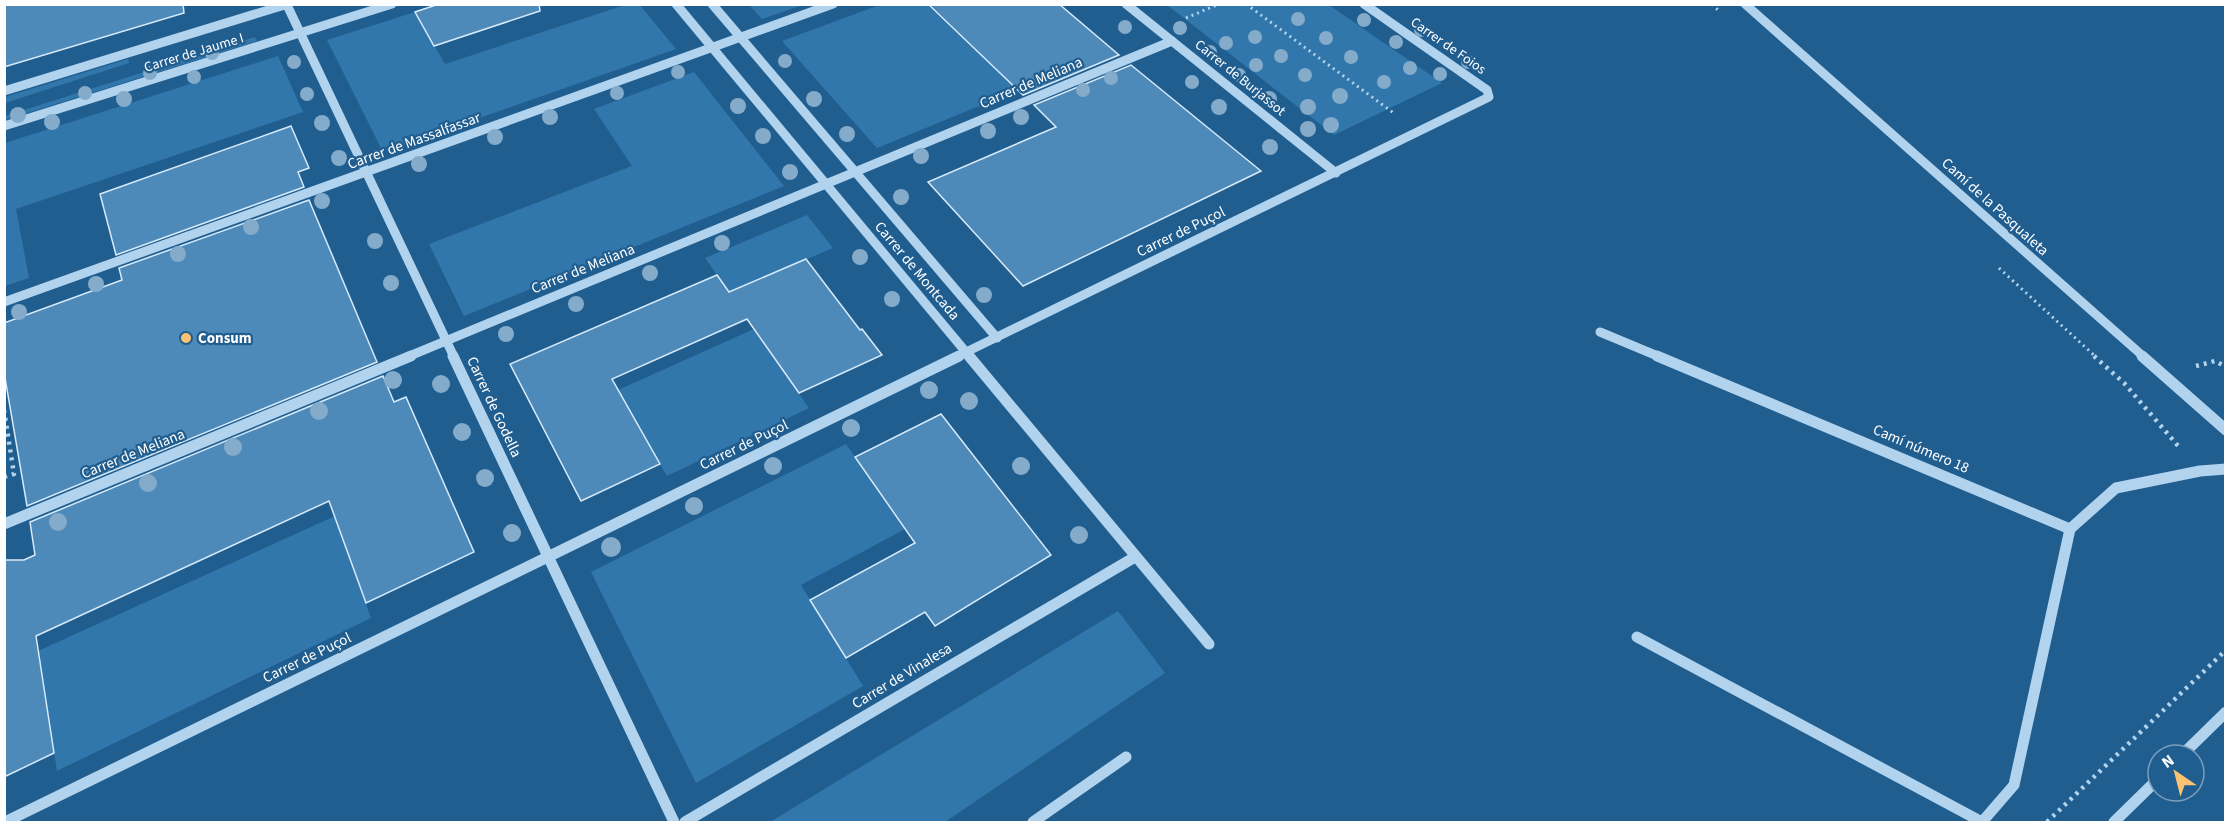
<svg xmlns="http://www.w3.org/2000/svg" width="2230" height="827" viewBox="0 0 2230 827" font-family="'Source Sans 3',sans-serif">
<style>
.green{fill:#3177ac}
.building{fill:#4d8ab9;stroke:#d7eaf9;stroke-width:1.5}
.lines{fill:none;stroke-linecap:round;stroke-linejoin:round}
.path-far1{stroke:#b1d3ed;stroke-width:3;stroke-dasharray:2 4;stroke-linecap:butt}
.path{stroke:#b1d3ed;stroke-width:4.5;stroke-dasharray:3 5;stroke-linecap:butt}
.minor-far1{stroke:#b1d3ed;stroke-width:9}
.minor{stroke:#b1d3ed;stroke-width:11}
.tree{fill:#85abca}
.poi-dot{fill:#f9c373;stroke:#215e90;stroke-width:2}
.labels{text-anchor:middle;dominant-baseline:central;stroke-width:4.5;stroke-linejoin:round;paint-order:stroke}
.far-street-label{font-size:14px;fill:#fff;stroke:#215e90}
.street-label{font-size:15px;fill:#fff;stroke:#215e90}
.poi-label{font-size:15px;font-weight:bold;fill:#fff;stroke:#215e90;text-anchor:start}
</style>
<rect width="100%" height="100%" fill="#215e90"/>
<!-- green -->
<g class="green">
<polygon points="639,4 676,49 383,152 327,40 415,12 445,64 625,5"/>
<polygon points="882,4 927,5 1018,90 877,148 782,41"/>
<polygon points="749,5 802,5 762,19"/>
<polygon points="1167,5 1329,5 1442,83 1334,135"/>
<polygon points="255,37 257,41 5,120 5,116"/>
<polygon points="278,56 303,112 16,209 29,278 5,286 5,143"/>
<polygon points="128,59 129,63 5,103 5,97"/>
<polygon points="694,72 784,186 464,316 429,244 632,166 594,109"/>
<polygon points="807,215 833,248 729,292 705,258"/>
<polygon points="754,329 809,408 667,476 618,390"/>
<polygon points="846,444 905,529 801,585 863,686 696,783 591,572"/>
<polygon points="335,516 371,618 57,771 38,651"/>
<polygon points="1118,611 1165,673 945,822 770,822"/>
</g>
<!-- building -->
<g class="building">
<polygon points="4,4 183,4 184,13 4,67"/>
<polygon points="439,4 539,4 540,11 434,46 415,12"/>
<polygon points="928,4 1059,4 1119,55 1023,95"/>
<polygon points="1131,65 1261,171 1023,286 928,182 1056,127 1034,105"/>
<polygon points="291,126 309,168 298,172 304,187 116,255 100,194"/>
<polygon points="309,200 377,362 27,506 4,372 4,323 122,280 119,268"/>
<polygon points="806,259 860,330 862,329 882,355 799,393 747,319 612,379 660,464 581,501 510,364 717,275 729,292"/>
<polygon points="383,376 394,402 406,397 474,552 366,603 329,501 36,636 54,753 4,777 4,560 24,560 35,555 30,522"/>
<polygon points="941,414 1051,555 935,626 925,612 846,658 810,600 915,543 855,457"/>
</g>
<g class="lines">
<!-- path-far1 -->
<g class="path-far1">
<polyline points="1246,4 1395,114"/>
<polyline points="1712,4 1720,12"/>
<polyline points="1186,18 1219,4"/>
<polyline points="1999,268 2096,357"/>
</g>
<!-- path -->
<g class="path">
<polyline points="2094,356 2124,383 2179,447"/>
<polyline points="2196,366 2215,361 2226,367"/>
<polyline points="4,410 14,474 4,477"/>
<polyline points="2047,822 2226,650"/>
</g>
<!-- minor-far1 -->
<g class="minor-far1">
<polyline points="676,4 970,357"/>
<polyline points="712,4 997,338"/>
<polyline points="1126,4 1336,173"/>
<polyline points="1745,4 2144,357"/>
<polyline points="287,5 454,357"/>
<polyline points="4,91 288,4"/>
<polyline points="4,126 392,4"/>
<polyline points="4,302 833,4"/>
<polyline points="1600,332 1660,357"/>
<polyline points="407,357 1172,41"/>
<polyline points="956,357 1489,97 1487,90 1364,4"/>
</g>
<!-- minor -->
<g class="minor">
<polyline points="453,356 674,822"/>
<polyline points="969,356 1209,644"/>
<polyline points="1657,356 2070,529 2116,488 2200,471 2226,469"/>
<polyline points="2142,356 2226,430"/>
<polyline points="4,524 411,356"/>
<polyline points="1637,637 1982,822"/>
<polyline points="2182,755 2226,712"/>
<polyline points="5,822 959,356"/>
<polyline points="685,822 1135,557"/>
<polyline points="1033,822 1126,757"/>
<polyline points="1982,822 2014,785 2070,529"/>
<polyline points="2114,822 2158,779"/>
</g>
</g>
<!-- trees -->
<g class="tree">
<circle cx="1298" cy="19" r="7"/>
<circle cx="1364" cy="20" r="7"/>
<circle cx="1125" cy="27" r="7"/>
<circle cx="1180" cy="28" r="7"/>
<circle cx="1421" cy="30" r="7"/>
<circle cx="1255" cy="37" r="7"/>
<circle cx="1326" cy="38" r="7"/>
<circle cx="1396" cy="42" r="7"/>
<circle cx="1226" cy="43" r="7"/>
<circle cx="1210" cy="52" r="7"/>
<circle cx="212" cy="53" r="7"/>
<circle cx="1281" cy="56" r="7"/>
<circle cx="1351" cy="57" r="7"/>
<circle cx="785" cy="61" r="7"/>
<circle cx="294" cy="62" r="7"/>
<circle cx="1468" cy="62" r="7"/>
<circle cx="1256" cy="65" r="7"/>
<circle cx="1410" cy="68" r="7"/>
<circle cx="678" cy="72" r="7"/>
<circle cx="150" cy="73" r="7"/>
<circle cx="1440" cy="74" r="7"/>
<circle cx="1239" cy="75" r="7"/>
<circle cx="1305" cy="75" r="7"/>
<circle cx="194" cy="77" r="7"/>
<circle cx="1111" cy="78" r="7"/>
<circle cx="1192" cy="82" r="7"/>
<circle cx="1384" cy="82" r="7"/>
<circle cx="1083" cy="90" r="7"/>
<circle cx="85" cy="93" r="7"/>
<circle cx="617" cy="93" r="7"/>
<circle cx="307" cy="94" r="7"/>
<circle cx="1340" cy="96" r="8"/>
<circle cx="124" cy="99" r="8"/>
<circle cx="814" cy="99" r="8"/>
<circle cx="1269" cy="99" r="8"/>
<circle cx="738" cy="106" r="8"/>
<circle cx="1219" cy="107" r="8"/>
<circle cx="1308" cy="107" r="8"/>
<circle cx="18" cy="115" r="8"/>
<circle cx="550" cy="117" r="8"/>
<circle cx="1021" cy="117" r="8"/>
<circle cx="52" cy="122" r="8"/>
<circle cx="322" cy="123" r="8"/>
<circle cx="1331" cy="125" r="8"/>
<circle cx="1308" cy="129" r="8"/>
<circle cx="988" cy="131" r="8"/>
<circle cx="847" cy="134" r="8"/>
<circle cx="763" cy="136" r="8"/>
<circle cx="495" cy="137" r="8"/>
<circle cx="1270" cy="147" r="8"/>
<circle cx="921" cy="156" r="8"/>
<circle cx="339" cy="158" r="8"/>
<circle cx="419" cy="164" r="8"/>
<circle cx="790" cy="172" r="8"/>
<circle cx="901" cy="197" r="8"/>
<circle cx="322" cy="201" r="8"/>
<circle cx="251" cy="227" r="8"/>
<circle cx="375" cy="241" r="8"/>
<circle cx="722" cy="243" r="8"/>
<circle cx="178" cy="254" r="8"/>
<circle cx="860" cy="257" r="8"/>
<circle cx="650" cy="273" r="8"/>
<circle cx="391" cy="283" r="8"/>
<circle cx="96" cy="284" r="8"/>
<circle cx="984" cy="295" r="8"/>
<circle cx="892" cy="299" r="8"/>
<circle cx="576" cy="304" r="8"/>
<circle cx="19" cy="312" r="8"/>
<circle cx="506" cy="334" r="8"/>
<circle cx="393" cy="380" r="9"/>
<circle cx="441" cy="384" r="9"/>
<circle cx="929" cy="390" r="9"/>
<circle cx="969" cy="401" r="9"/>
<circle cx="319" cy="411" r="9"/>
<circle cx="851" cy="428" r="9"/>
<circle cx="462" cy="432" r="9"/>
<circle cx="233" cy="447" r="9"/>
<circle cx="773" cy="466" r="9"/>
<circle cx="1021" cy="466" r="9"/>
<circle cx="485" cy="478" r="9"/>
<circle cx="148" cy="483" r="9"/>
<circle cx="694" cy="506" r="9"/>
<circle cx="58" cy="522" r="9"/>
<circle cx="512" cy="533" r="9"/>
<circle cx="1079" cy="535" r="9"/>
<circle cx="611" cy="547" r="10"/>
</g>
<!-- markers -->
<circle class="poi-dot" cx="186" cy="338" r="6"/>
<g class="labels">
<!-- far-street labels -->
<g class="far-street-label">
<text transform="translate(1448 46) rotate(35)">Carrer de Foios</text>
<text transform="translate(194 53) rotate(-17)">Carrer de Jaume I</text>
<text transform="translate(1240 78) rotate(39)">Carrer de Burjassot</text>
</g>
<!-- street labels -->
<g class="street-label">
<text transform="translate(1031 83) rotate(-23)">Carrer de Meliana</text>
<text transform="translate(414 141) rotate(-20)">Carrer de Massalfassar</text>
<text transform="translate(1995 207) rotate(42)">Camí de la Pasqualeta</text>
<text transform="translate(1181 232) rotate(-26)">Carrer de Puçol</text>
<text transform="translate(583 269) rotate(-22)">Carrer de Meliana</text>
<text transform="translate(917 271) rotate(50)">Carrer de Montcada</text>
<text transform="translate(494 407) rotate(65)">Carrer de Godella</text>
<text transform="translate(744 445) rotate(-26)">Carrer de Puçol</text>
<text transform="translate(1921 449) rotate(23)">Camí número 18</text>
<text transform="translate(133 454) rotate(-22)">Carrer de Meliana</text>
<text transform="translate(307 658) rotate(-26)">Carrer de Puçol</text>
<text transform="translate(902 676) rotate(-31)">Carrer de Vinalesa</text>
</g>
<!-- poi labels -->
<g class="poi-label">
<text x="198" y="338">Consum</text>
</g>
</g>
<!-- border -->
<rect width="2230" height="827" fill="none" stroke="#ffffff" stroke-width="12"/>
<!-- north arrow -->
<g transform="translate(2176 773) rotate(325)"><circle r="28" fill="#215e90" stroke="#7a9ebc" stroke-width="1.5"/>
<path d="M0-4.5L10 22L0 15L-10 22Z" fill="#f9c373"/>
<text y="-9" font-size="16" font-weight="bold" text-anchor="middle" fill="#ffffff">N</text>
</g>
</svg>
